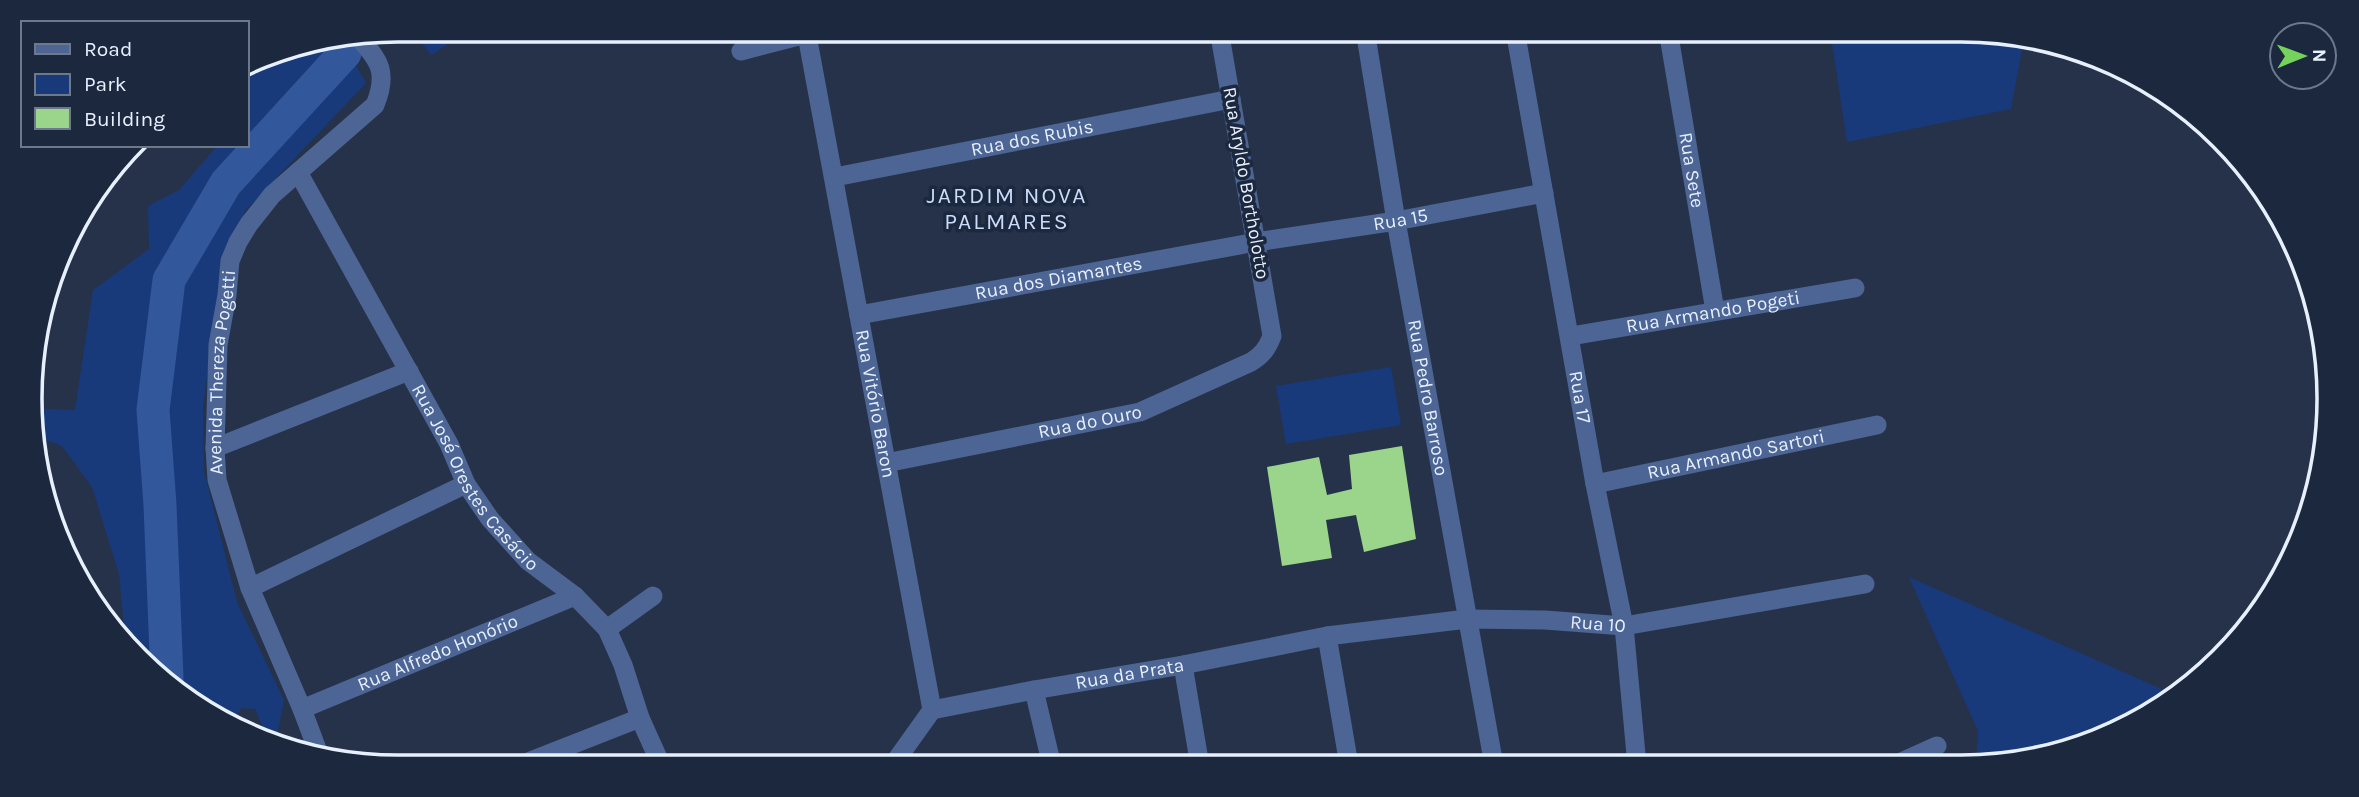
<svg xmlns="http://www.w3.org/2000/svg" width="2359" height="797" viewBox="0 0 2359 797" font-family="Karla,sans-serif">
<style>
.green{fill:#193a7a}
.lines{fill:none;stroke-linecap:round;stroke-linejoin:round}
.river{stroke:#33579b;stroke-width:33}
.building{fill:#9ad58b}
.minor{stroke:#4c6594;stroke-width:19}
.labels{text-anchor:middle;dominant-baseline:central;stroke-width:7;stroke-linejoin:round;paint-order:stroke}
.street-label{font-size:19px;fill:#e7f0ff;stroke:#1c283e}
.quarter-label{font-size:23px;letter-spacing:2px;fill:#cbdcfa;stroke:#1c283e}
.rim{fill:none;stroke:#e7f0ff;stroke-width:3.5}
</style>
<rect width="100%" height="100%" fill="#263249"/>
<!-- green -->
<g class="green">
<polygon points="412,30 469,30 431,55"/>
<polygon points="1830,30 1960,30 2024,38 2011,109 1847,142"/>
<polygon points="342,41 366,83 245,211 217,308 203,406 204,471 237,602 284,700 278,730 281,745 267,738 255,709 242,708 231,722 193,705 125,636 119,574 92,487 62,446 38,437 37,415 44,409 75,410 93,290 149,249 148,206 179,190 218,145 247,145 247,65 258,58"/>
<polygon points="1391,367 1401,425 1286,444 1276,386"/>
<polygon points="1909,577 2175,695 2123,729 2008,764 1976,764 1978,731"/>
</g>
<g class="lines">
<!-- river -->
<polyline class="river" points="167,678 160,505 153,410 169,280 226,183 345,53"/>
</g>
<!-- building -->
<polygon class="building" points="1402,446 1416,539 1364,552 1356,515 1326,520 1332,558 1282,566 1267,467 1319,457 1327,495 1352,489 1349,455"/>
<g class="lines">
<!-- minor -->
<g class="minor">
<path id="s1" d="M806,30L932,710L892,766"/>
<path id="s2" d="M1365,30L1396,221L1494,765"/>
<path id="s3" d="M1515,30L1595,484L1624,626L1637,765"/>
<path id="s4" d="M1668,30L1715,311"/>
<polyline points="1516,34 1538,30"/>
<polyline points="741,51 822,30"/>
<path id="s5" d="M298,172L449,444L466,484L490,519L528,561L575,596L607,629L623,665L640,718L662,767"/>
<path id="s6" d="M835,177L1231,99"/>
<path id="s7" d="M859,315L1256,242L1396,221L1544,193"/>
<path id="s8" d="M1571,336L1855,288"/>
<polyline points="215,448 409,371"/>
<path id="s9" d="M886,463L1140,412L1251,362C1262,355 1267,349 1272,336L1219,30"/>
<path id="s10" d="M1595,484L1877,425"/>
<polyline points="250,588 466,484"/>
<polyline points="607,629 653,596"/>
<polyline points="1327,636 1349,765"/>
<polyline points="1183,665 1200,766"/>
<polyline points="1034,690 1052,766"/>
<path id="s11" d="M302,709L575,596"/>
<path id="s12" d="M932,710L1034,690L1183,665L1327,636L1467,619L1545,620L1624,626L1865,584"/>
<path id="s13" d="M320,757L302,709L250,588L217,480L215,448L218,345L227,295L230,261L238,242L249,224L272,195L375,105C388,73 380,61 359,38"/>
<polyline points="1897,764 1937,746"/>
<polyline points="515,767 640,718"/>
</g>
</g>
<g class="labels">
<!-- street labels -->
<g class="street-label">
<text stroke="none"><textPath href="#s6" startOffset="201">Rua dos Rubis</textPath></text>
<text stroke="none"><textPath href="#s4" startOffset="142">Rua Sete</textPath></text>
<text transform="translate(1246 183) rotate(80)">Rua Aryldo Bortholotto</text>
<text stroke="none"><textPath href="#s7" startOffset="550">Rua 15</textPath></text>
<text stroke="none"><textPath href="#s7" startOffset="203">Rua dos Diamantes</textPath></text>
<text stroke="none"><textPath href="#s8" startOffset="144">Rua Armando Pogeti</textPath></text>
<text stroke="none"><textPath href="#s13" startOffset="404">Avenida Thereza Pogetti</textPath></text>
<text stroke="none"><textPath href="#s3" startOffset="373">Rua 17</textPath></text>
<text stroke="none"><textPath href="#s2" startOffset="373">Rua Pedro Barroso</textPath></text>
<text stroke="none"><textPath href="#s1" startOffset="380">Rua Vitório Baron</textPath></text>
<text stroke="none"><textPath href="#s9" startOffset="208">Rua do Ouro</textPath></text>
<text stroke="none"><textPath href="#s10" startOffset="144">Rua Armando Sartori</textPath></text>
<text stroke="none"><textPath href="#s5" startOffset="354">Rua José Orestes Casácio</textPath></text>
<text stroke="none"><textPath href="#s12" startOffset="674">Rua 10</textPath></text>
<text stroke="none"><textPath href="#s11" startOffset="147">Rua Alfredo Honório</textPath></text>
<text stroke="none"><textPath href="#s12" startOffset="201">Rua da Prata</textPath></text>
</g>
<!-- quarter labels -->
<g class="quarter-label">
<text x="1007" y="195">JARDIM NOVA<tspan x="1007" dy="26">PALMARES</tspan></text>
</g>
</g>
<!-- crop -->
<path d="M0 0H2359V797H0ZM398 42H1961A356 356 0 0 1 2317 398V399A356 356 0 0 1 1961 755H398A356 356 0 0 1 42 399V398A356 356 0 0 1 398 42Z" fill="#1c283e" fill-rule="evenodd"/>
<path class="rim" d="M398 42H1961A356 356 0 0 1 2317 398V399A356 356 0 0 1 1961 755H398A356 356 0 0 1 42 399V398A356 356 0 0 1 398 42Z"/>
<!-- legend -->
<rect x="21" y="21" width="228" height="126" fill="#1c283e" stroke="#6d788b" stroke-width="2"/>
<rect x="35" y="44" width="35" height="10" fill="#4c6594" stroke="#6d788b" stroke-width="2"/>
<text x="84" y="56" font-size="21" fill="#e7f0ff">Road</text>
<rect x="35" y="74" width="35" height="21" fill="#193a7a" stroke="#6d788b" stroke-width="2"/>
<text x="84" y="91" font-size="21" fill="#e7f0ff">Park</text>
<rect x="35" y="108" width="35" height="21" fill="#9ad58b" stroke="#6d788b" stroke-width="2"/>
<text x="84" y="126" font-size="21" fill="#e7f0ff">Building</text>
<!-- north arrow -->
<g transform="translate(2303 56) rotate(89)"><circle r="33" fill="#1c283e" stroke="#6d788b" stroke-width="2"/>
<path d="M0-5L12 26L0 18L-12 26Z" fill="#75d25b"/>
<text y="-10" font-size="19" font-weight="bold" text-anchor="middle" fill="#e7f0ff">N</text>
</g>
</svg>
